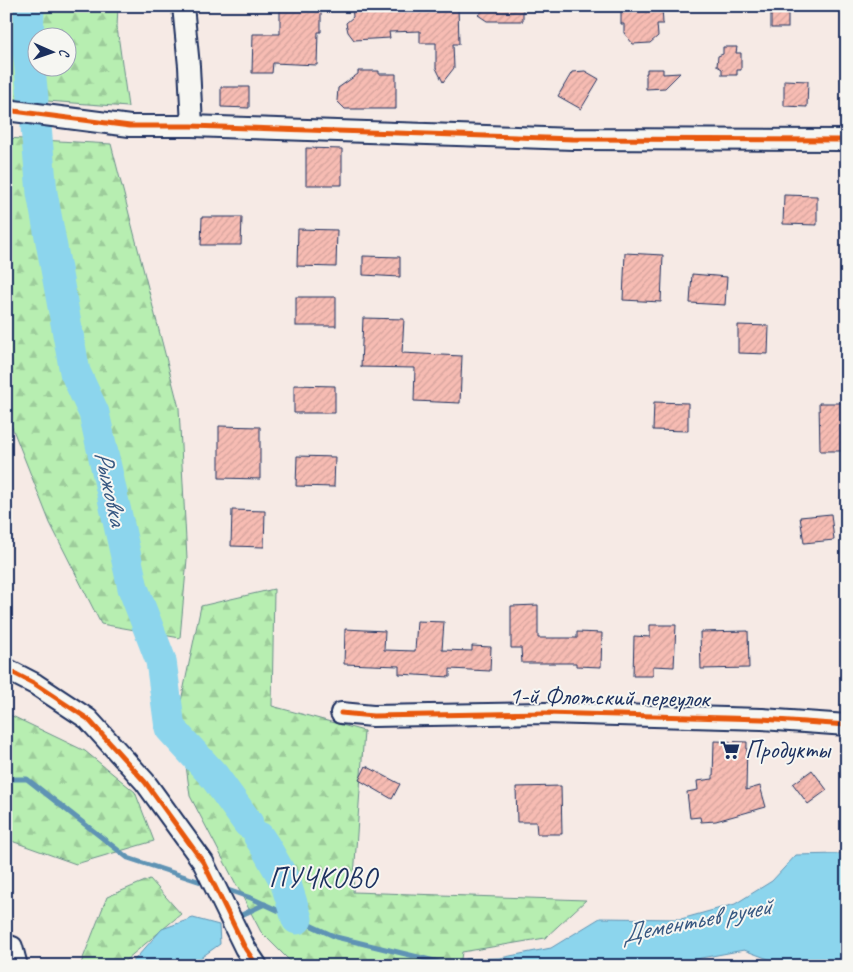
<svg xmlns="http://www.w3.org/2000/svg" width="853" height="972" viewBox="0 0 853 972" font-family="Caveat,sans-serif">
<style>
.forest{fill:url(#forest-firs);stroke:#698e88;fill-rule:evenodd}
.water{fill:#8cd5ed;stroke:#5f93b4}
.lines{fill:none;stroke-linecap:round;stroke-linejoin:round}
.stream{stroke:#5f93b4;stroke-width:5}
.river{stroke:#8cd5ed;stroke-width:31}
.building{fill:url(#building-hatch);stroke:#1b2f5e}
.minor-casing{stroke:#1b2f5e;stroke-width:24}
.minor{stroke:#f6f6f2;stroke-width:20}
.cycleway-casing{stroke:#f6f6f2;stroke-width:8}
.cycleway{stroke:#e8590c;stroke-width:5}
.labels{text-anchor:middle;dominant-baseline:central;stroke-width:4;stroke-linejoin:round;paint-order:stroke}
.street-label{font-size:25px;fill:#1b2f5e;stroke:#f6f6f2}
.poi-label{font-size:25px;fill:#1b2f5e;stroke:#f6f6f2;text-anchor:start}
.water-label{font-size:26px;font-style:italic;fill:#375882;stroke:#f6f6f2}
.quarter-label{font-size:28px;letter-spacing:1px;fill:#1b2f5e;stroke:#f6f6f2}
</style>
<defs>
<pattern id="forest-firs" width="22" height="20" patternUnits="userSpaceOnUse" patternTransform="scale(1.25)"><rect width="22" height="20" fill="#b7eeb1"/><path d="M5 1l3.5 6h-7zM16 11l3.5 6h-7z" fill="#9dcc9b"/></pattern>
<pattern id="building-hatch" width="6" height="6" patternUnits="userSpaceOnUse" patternTransform="scale(1.25)"><rect width="6" height="6" fill="#f7bcb3"/><path d="M-1 1l2-2M0 6l6-6M5 7l2-2" fill="none" stroke="#d3a29c"/></pattern>
</defs>
<rect width="100%" height="100%" fill="#f6eae5"/>
<filter id="ink" filterUnits="userSpaceOnUse"><feTurbulence type="fractalNoise" baseFrequency=".02" numOctaves="2"/><feDisplacementMap in="SourceGraphic" scale="10" xChannelSelector="R" yChannelSelector="G"/><feConvolveMatrix kernelMatrix="1 2 1 2 8 2 1 2 1" color-interpolation-filters="sRGB"/></filter>
<g filter="url(#ink)">
<!-- forest -->
<g class="forest">
<path d="M6,6H118L117,27L128,107L6,98ZM38,38H68V68H38Z"/>
<polygon points="6,138 111,144 179,408 187,559 180,638 101,624 50,523 6,412"/>
<polygon points="274,589 272,706 364,731 353,892 586,900 545,938 462,952 460,966 295,966 261,932 190,796 179,711 201,606"/>
<polygon points="6,713 85,751 135,792 154,841 76,864 6,839"/>
<polygon points="150,879 181,914 121,964 121,966 80,966 107,897"/>
</g>
<!-- water -->
<g class="water">
<polygon points="847,851 847,966 787,966 744,950 701,958 680,966 465,966 465,959 500,958 551,948 600,918 681,919 735,904 772,881 796,855 838,854"/>
<polygon points="193,918 219,925 220,944 189,966 129,966 162,929"/>
</g>
<g class="lines">
<!-- stream -->
<g class="stream">
<polyline points="6,779 27,779 128,858 207,884"/>
<polyline points="222,888 251,898 336,937 455,966"/>
<polyline points="235,918 265,904"/>
</g>
<!-- river -->
<g class="river">
<polyline points="29,6 28,50 33,98"/>
<polyline points="36,127 42,193 75,372 94,413 133,588 161,661 170,728 214,776 248,823"/>
<polyline points="259,837 265,846 285,881 297,919"/>
</g>
</g>
<!-- building -->
<g class="building">
<polygon points="280,6 321,6 321,32 318,32 317,65 273,63 272,73 252,73 253,34 280,34"/>
<polygon points="352,6 458,6 459,44 453,44 454,68 443,82 436,68 436,43 420,43 420,31 389,32 390,38 354,40 348,32 346,23 353,17"/>
<polygon points="488,6 523,6 523,21 487,21 478,15"/>
<polygon points="621,6 662,6 663,24 657,24 658,36 650,43 633,44 624,33 624,24 621,24"/>
<rect x="771" y="6" width="17" height="22"/>
<polygon points="723,47 737,47 736,53 741,53 741,70 737,70 737,75 722,75 722,69 717,66 718,56 723,54"/>
<polygon points="647,69 663,69 663,74 680,73 665,88 646,89 646,73 647,73"/>
<polygon points="358,71 379,71 379,74 396,74 396,109 345,109 337,101 338,88 358,74"/>
<polygon points="585,71 599,79 581,109 558,96 572,72"/>
<polygon points="784,80 808,81 807,107 784,106"/>
<polygon points="221,87 249,87 249,108 221,107"/>
<polygon points="306,148 342,149 342,185 306,185"/>
<polygon points="784,195 817,196 817,225 783,224"/>
<polygon points="202,217 242,217 241,245 201,245"/>
<polygon points="298,229 337,230 336,267 297,266"/>
<polygon points="625,253 663,255 661,302 623,300"/>
<polygon points="363,256 400,257 400,277 363,275"/>
<polygon points="692,274 727,277 725,305 690,303"/>
<rect x="296" y="297" width="40" height="29"/>
<polygon points="363,318 404,319 402,353 462,356 460,403 414,401 415,368 361,367"/>
<polygon points="738,325 769,326 768,354 738,353"/>
<polygon points="294,385 335,386 335,413 294,413"/>
<polygon points="654,402 688,403 688,431 653,430"/>
<polygon points="819,403 843,403 843,415 847,415 847,435 843,435 843,451 820,451"/>
<polygon points="219,426 260,427 260,479 219,478"/>
<polygon points="297,456 335,457 334,487 296,486"/>
<polygon points="232,510 265,511 264,547 231,546"/>
<polygon points="831,514 834,540 804,543 800,517"/>
<polygon points="538,605 538,638 577,638 577,632 602,633 601,667 576,666 576,663 522,663 521,648 511,648 511,606"/>
<polygon points="417,621 444,622 442,650 472,651 472,646 491,647 490,671 450,669 450,677 399,674 399,666 344,664 345,629 385,631 384,650 415,651"/>
<polygon points="650,625 676,625 674,667 653,666 653,676 633,676 634,636 650,637"/>
<polygon points="748,631 749,668 701,669 700,632"/>
<polygon points="714,741 747,742 746,790 760,786 766,807 716,821 701,822 700,817 690,818 687,792 698,790 697,781 713,779"/>
<polygon points="366,766 400,784 392,799 359,780"/>
<polygon points="812,770 827,790 808,804 793,784"/>
<polygon points="561,786 562,834 537,834 536,822 517,822 516,787"/>
</g>
<g class="lines">
<defs>
<g id="minor">
<polyline points="183,6 189,66 192,126"/>
<polyline points="6,110 130,126 192,126 573,139 847,140"/>
<polyline points="6,669 35,684 88,719 145,782 203,862 245,948 257,966"/>
<polyline points="341,713 373,716 545,713 762,719 847,725"/>
<polyline points="6,945 12,947 17,966"/>
</g>
</defs>
<!-- minor casing -->
<use href="#minor" class="minor-casing"/>
<!-- minor -->
<use href="#minor" class="minor"/>
<defs>
<g id="cycleway">
<polyline points="6,110 130,126 192,126 573,139 847,140"/>
<polyline points="6,669 35,684 88,719 145,782 203,862 245,948 257,966"/>
<polyline points="341,713 373,716 545,713 762,719 847,725"/>
</g>
</defs>
<!-- cycleway casing -->
<use href="#cycleway" class="cycleway-casing"/>
<!-- cycleway -->
<use href="#cycleway" class="cycleway"/>
</g>
</g>
<!-- icons -->
<defs>
<symbol id="supermarket-bare" viewBox="-9 -9 18 18"><path d="M-6-5.5h2.5l.6 2H6L4.5 2H-2.5L-4.4-4H-6ZM-1.5 3.2a1.3 1.3 0 1 0 .1 0ZM3 3.2a1.3 1.3 0 1 0 .1 0Z" fill="#1b2f5e" stroke="#f6f6f2" stroke-width="2.5" paint-order="stroke"/></symbol>
</defs>
<g fill-rule="evenodd">
<use href="#supermarket-bare" x="716" y="736" width="28" height="28"/>
</g>
<g class="labels">
<!-- street labels -->
<g class="street-label">
<text transform="translate(609 697) rotate(1)">1-й Флотский переулок</text>
</g>
<!-- poi labels -->
<g class="poi-label">
<text x="745" y="750">Продукты</text>
</g>
<!-- water labels -->
<g class="water-label">
<text transform="translate(111 488) rotate(78)">Рыжовка</text>
<text transform="translate(696 920) rotate(-11)">Дементьев ручей</text>
</g>
<!-- quarter labels -->
<g class="quarter-label">
<text x="323" y="877">ПУЧКОВО</text>
</g>
</g>
<!-- margin -->
<rect width="853" height="972" fill="none" stroke="#f6f6f2" stroke-width="25"/>
<rect x="12" y="12" width="828" height="947" fill="none" stroke="#1b2f5e" stroke-width="2" filter="url(#ink)"/>
<!-- north arrow -->
<g transform="translate(52 52) rotate(92)"><circle r="24" fill="#f6f6f2" stroke="#9ea6b7"/>
<path d="M0-4L9 19L0 12L-9 19Z" fill="#1b2f5e"/>
<text y="-8" font-size="14" font-weight="bold" text-anchor="middle" fill="#1b2f5e">С</text>
</g>
</svg>
